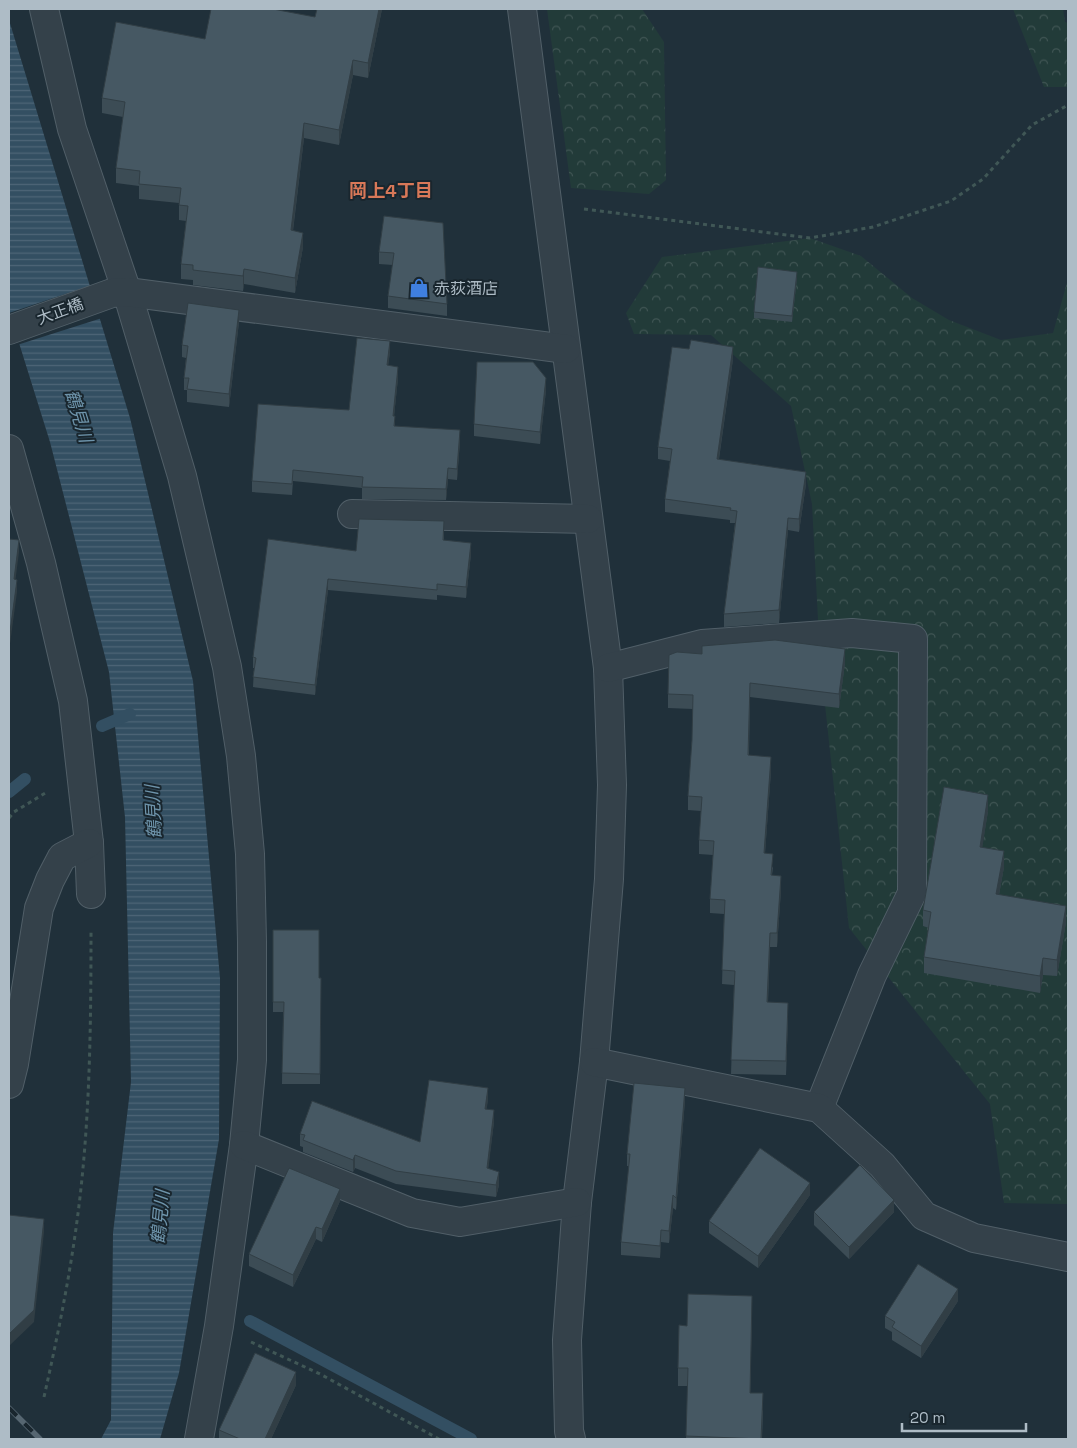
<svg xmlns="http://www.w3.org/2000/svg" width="1077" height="1448" viewBox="0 0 1077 1448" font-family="'Space Grotesk','Noto Sans JP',sans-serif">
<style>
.forest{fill:url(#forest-crowns)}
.water{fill:url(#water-rules)}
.pier{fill:#20303a}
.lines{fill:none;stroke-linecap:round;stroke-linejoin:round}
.stream{stroke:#334f62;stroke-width:12}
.minor-casing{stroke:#515f68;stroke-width:30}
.path{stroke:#405756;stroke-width:3;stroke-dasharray:4 4;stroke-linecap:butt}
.minor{stroke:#34414a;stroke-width:28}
.rail-casing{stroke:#566671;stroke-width:5.5}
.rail{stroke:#19262e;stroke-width:4;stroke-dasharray:11;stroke-linecap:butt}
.wall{fill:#3c4c55}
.shaded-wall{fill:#313e45}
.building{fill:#465863;stroke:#313e45}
.labels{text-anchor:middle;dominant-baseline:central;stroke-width:4;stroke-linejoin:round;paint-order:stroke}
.poi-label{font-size:16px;fill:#aebcc6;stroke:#19262e;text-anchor:start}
.street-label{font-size:16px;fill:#aebcc6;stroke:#19262e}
.neighbourhood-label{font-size:18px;font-weight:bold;fill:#d87858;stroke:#19262e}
.water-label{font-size:18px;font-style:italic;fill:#6e94ab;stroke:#19262e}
</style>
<defs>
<pattern id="forest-crowns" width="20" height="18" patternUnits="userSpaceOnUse" patternTransform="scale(1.25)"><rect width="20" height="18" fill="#223b39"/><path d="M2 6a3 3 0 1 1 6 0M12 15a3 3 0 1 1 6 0" fill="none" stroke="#405554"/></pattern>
<pattern id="water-rules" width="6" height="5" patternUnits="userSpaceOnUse" patternTransform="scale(1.25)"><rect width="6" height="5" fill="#334f62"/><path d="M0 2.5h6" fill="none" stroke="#4e6677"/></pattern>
</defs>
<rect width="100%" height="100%" fill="#20303a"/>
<!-- forest -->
<g class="forest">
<polygon points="547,9 642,9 664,42 666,180 649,194 571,188"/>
<polygon points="1013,9 1063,9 1065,22 1068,23 1068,87 1044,87"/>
<polygon points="810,238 861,256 912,298 949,320 1001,340 1053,333 1068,279 1068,1204 1004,1203 990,1104 849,928 820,658 812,504 791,406 711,335 634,334 626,313 662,257"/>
</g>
<!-- water -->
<polygon class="water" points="9,20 130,418 193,681 220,978 219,1139 179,1373 160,1439 101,1439 111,1420 113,1233 131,1082 125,817 109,672 50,442 9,311"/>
<!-- pier -->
<polygon class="pier" points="92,285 102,318 17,345 9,319 9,313"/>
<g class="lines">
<!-- stream -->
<g class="stream">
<polyline points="102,726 130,714"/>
<polyline points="9,792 25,779"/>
<polyline points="250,1321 471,1439"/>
</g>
<defs>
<g id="minor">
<polyline points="44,9 72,129 127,292 182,476 227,667 241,756 250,854 252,942 252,1060 244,1145 219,1326 199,1439"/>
<polyline points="522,9 608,668 612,785 609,879 594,1062 577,1202 567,1340 569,1431 571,1439"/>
<polyline points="9,330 112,293 127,292 566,349"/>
<polyline points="9,449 41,563 73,701 89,843 91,894"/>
<polyline points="352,514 588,519"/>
<polyline points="608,668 702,644 852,633 913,639 912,893 872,975 819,1108"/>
<polyline points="594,1062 819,1108 882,1165 924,1216 974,1238 1068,1257"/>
<polyline points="9,1084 14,1064 39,908 50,880 62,857 89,843"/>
<polyline points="244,1145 412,1213 460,1222 577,1202"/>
</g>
</defs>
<!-- minor casing -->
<use href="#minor" class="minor-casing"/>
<!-- path -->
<g class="path">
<polyline points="584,209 810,238 873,227 951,201 983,179 1032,125 1068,105"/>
<polyline points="9,818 14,812 47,792"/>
<polyline points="251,1342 320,1374 439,1439"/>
<path d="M44,1397C57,1339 69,1281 77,1221C90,1125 91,1026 91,929"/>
</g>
<!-- minor -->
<use href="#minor" class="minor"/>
<defs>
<polyline id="rail" points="9,1408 40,1439"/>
</defs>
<!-- rail casing -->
<use href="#rail" class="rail-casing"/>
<!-- rail -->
<use href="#rail" class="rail"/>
</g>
<!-- wall -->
<g class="wall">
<polygon points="317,9 382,9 368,78 353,75 339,145 304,138 293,231 303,247 295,293 244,284 243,291 193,285 193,280 181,279 181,264 186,221 179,220 179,203 139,199 139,186 116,183 116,168 123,117 102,113 102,98 205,39 315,17"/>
<polygon points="384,216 447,304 447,316 388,308 388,296 393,265 379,264 379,252"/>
<polygon points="797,278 792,322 754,318 754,312"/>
<polygon points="239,322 229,407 187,402 187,390 184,390 184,378 186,358 182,357 182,345"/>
<polygon points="390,352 388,365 398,378 394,416 395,426 460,441 457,480 448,479 446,500 362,499 362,488 293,481 292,495 252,492 252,481 349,410"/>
<polygon points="733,359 719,459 806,484 799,532 788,530 779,623 724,627 724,614 735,523 730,523 730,520 665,512 665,499 670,461 658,459 658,447"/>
<polygon points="546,390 540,444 474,436 474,424"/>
<polygon points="444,532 444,541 471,554 466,598 437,595 437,600 328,590 315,695 253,687 254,668 253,668 253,657 356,551"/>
<polygon points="845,663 839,708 750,697 749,755 771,771 765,853 773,868 772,875 781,890 777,947 770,947 768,1003 788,1017 786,1075 731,1074 734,985 722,984 724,914 710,913 710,899 713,855 699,854 699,840 701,811 688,810 688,796 692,740 693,709 668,708 668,694"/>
<polygon points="988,811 982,847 1004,867 999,895 1066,922 1057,976 1043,975 1040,993 924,973 924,957 929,928 923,926 923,910"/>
<polygon points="273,930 319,978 321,978 320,1084 282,1084 283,1012 273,1012"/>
<polygon points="488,1100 486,1109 494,1122 488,1168 499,1185 496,1197 396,1184 355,1168 353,1172 303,1152 303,1147 300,1146 300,1134 420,1142"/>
<polygon points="685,1100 676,1210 673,1208 669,1243 661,1242 660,1258 621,1255 621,1242 629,1166 627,1166 627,1154"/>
<polygon points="810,1195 758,1268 709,1233 709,1221"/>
<polygon points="340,1201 322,1242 316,1239 293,1287 249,1266 249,1254"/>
<polygon points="814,1212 894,1212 849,1259 814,1225"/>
<polygon points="958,1301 921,1358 892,1340 892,1332 885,1328 885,1316"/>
<polygon points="752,1313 750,1393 763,1411 762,1439 686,1439 688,1386 678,1386 678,1368 687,1326"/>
<polygon points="296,1385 271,1439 219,1439 219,1430"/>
</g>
<!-- shaded-wall -->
<g class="shaded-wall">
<polygon points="379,9 382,9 368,78 368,63"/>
<polygon points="353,60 353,75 339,145 339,130"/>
<polygon points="304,123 304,138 291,245 291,230"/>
<polygon points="303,233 303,247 295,293 295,278"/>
<polygon points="244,269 244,284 243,291 243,276"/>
<polygon points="797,272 797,278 792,322 792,316"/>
<polygon points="239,310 239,322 229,407 229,394"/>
<polygon points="390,341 390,352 387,376 387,365"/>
<polygon points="733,347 733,359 717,471 717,459"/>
<polygon points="398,367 398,378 393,427 393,416"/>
<polygon points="546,378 546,390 540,444 540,432"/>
<polygon points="460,430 460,441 457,480 457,469"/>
<polygon points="448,468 448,479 446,500 446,489"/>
<polygon points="806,472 806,484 799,532 799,519"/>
<polygon points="788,518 788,530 779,623 779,610"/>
<polygon points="19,540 19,552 14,591 14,579"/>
<polygon points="471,543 471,554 466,598 466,587"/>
<polygon points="328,579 328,590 315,695 315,685"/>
<polygon points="17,580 17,592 9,651 9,639"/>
<polygon points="845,649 845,663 839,708 839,694"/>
<polygon points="771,757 771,771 764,867 764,853"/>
<polygon points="988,795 988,811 980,863 980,847"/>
<polygon points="1004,851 1004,867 996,911 996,894"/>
<polygon points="781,876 781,890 777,947 777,933"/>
<polygon points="1066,906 1066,922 1057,976 1057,960"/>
<polygon points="770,933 770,947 767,1016 767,1002"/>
<polygon points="1043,958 1043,975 1040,993 1040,976"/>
<polygon points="788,1003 788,1017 786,1075 786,1061"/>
<polygon points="488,1088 488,1100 485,1121 485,1109"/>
<polygon points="685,1088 685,1100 676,1210 676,1198"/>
<polygon points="494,1110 494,1122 487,1180 487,1168"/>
<polygon points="355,1155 355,1168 353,1172 353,1160"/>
<polygon points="499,1172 499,1185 496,1197 496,1185"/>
<polygon points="810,1183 810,1195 758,1268 758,1256"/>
<polygon points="340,1189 340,1201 322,1242 322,1229"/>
<polygon points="673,1195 673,1208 669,1243 669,1231"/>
<polygon points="894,1200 894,1212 849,1259 849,1247"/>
<polygon points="44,1219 44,1232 34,1322 9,1346 9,1334"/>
<polygon points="316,1227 316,1239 293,1287 293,1275"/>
<polygon points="661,1230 661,1242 660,1258 660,1246"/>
<polygon points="958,1289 958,1301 921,1358 921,1346"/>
<polygon points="752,1296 752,1313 750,1410 750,1393"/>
<polygon points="296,1372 296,1385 271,1439 265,1439"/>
</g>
<!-- building -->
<g class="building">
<polygon points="211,9 273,9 315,17 317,9 379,9 368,63 353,60 339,130 304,123 291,230 303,233 295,278 244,269 243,276 193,270 193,265 181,264 188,206 179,205 181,188 139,184 140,171 116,168 125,102 102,98 116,22 205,39"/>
<polygon points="384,216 443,223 447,304 388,296 394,253 379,252"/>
<polygon points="758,267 797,272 792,316 754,312"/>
<polygon points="188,303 239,310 229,394 187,389 189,378 184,378 188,346 182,345"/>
<polygon points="357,338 390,341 387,365 398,367 393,416 395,416 394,426 460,430 457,469 448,468 446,489 362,487 363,477 293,470 292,484 252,481 258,404 349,410"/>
<polygon points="691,340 733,347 717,459 806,472 799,519 788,518 779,610 724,614 737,511 730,510 731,508 665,499 672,449 658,447 672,347 689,349"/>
<polygon points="477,362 533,362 546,378 540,432 474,424"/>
<polygon points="359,519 444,521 443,540 471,543 466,587 437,584 437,590 328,579 315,685 253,677 256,658 253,657 268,539 356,551"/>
<polygon points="9,539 19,540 14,579 17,580 9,639"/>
<polygon points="775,640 845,649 839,694 750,683 748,755 771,757 764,853 773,854 771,875 781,876 777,933 770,933 767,1002 788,1003 786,1061 731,1060 735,971 722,970 725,900 710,899 714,841 699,840 702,797 688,796 692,740 693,695 668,694 669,655 677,652 702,654 702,646"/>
<polygon points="944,787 988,795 980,847 1004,851 996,894 1066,906 1057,960 1043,958 1040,976 924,957 931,912 923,910"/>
<polygon points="273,930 319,930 319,978 321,978 320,1074 282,1073 284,1002 273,1002"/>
<polygon points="429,1080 488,1088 485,1109 494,1110 487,1168 499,1172 496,1185 396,1171 355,1155 353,1160 303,1140 305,1135 300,1134 312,1101 420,1142"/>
<polygon points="634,1083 685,1088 676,1198 673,1195 669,1231 661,1230 660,1246 621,1242 630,1154 627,1154"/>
<polygon points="760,1148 810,1183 758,1256 709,1221"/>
<polygon points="860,1165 894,1200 849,1247 814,1212"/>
<polygon points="289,1168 340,1189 322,1229 316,1227 293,1275 249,1254"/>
<polygon points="9,1215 44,1219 34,1310 9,1334"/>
<polygon points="918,1264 958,1289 921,1346 892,1327 895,1322 885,1316"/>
<polygon points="688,1294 752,1296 750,1393 763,1393 761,1439 686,1436 688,1368 678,1368 679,1325 687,1326"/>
<polygon points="255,1353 296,1372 265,1439 240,1439 219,1430"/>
</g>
<!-- icons -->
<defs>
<symbol id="shop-bare" viewBox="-9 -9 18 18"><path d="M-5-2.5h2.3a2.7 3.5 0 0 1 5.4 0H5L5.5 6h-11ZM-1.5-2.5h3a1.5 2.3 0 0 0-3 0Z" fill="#3f7fe0" stroke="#19262e" stroke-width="2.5" paint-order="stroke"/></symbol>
</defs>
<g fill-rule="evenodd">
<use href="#shop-bare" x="405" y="274" width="28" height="28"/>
</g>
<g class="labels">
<!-- poi labels -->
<g class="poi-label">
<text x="434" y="288">赤荻酒店</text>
</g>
<!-- street labels -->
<g class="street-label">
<text transform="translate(60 311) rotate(-20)">大正橋</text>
</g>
<!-- neighbourhood labels -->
<g class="neighbourhood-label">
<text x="391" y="190">岡上4丁目</text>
</g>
<!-- water labels -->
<g class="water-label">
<text transform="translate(79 416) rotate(73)">鶴見川</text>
<text transform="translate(153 812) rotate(-93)">鶴見川</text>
<text transform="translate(160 1217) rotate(-85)">鶴見川</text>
</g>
</g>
<!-- border -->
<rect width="1077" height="1448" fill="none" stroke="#aebcc6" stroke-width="20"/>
<!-- scale -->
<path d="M902 1423v8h124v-8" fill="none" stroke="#aebcc6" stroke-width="2.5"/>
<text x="910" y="1423" font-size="15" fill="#aebcc6" stroke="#19262e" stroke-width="4" paint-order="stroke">20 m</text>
</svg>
